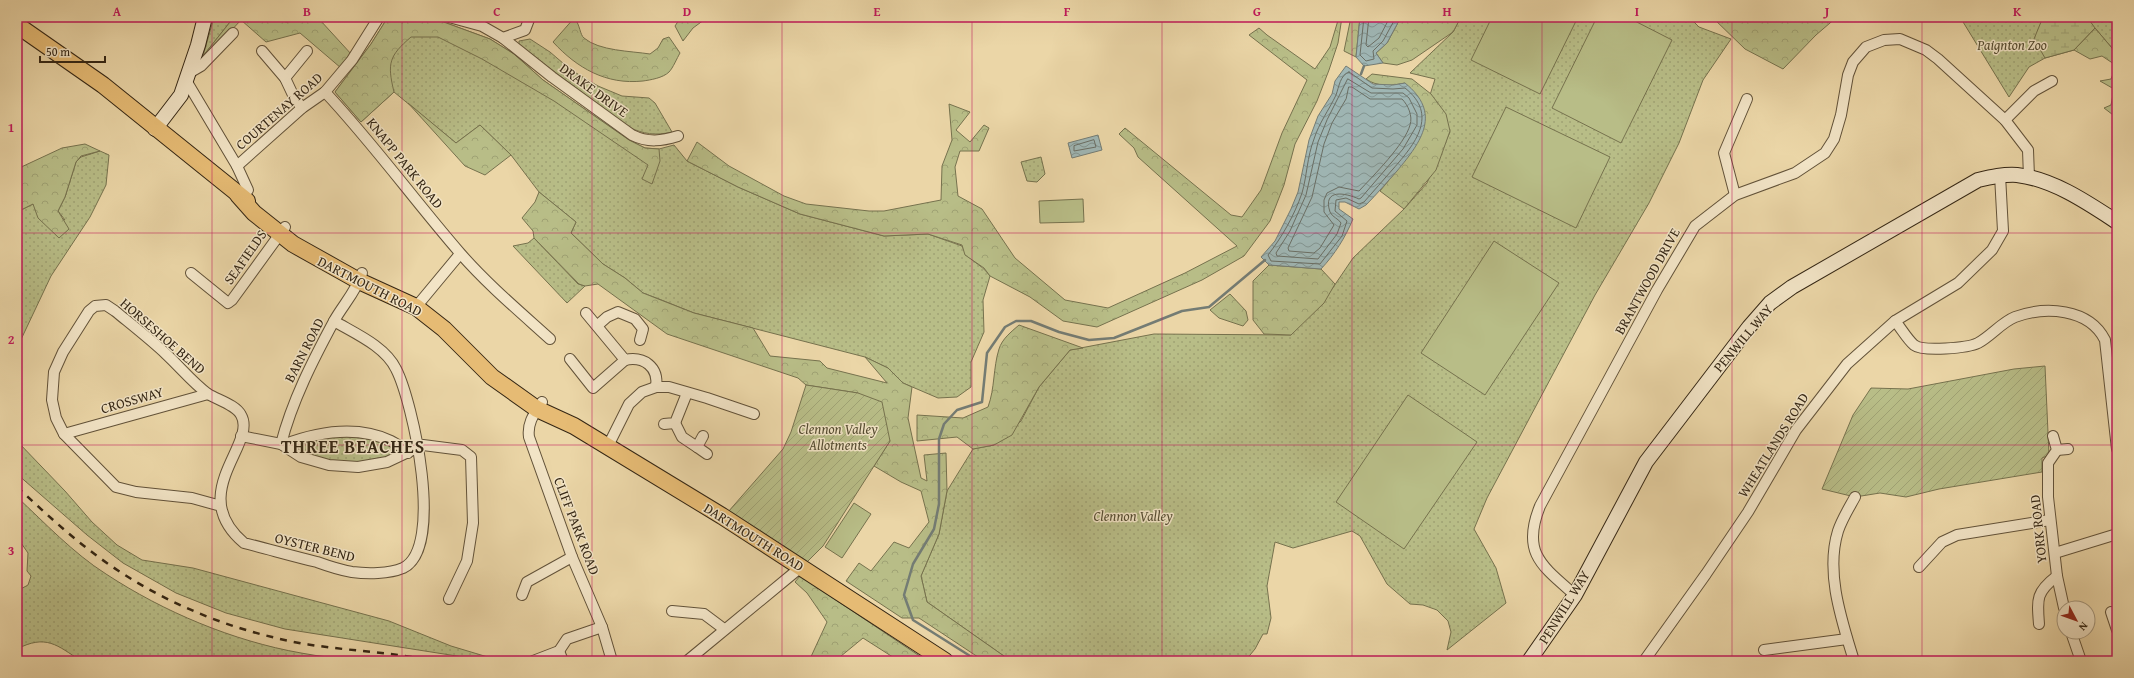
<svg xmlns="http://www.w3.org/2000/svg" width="2134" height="678" viewBox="0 0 2134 678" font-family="'Gentium Book Plus',serif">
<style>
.grass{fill:url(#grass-dots);stroke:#76724e}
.forest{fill:url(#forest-crowns);stroke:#76724e}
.wetland{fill:url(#wetland-marsh);stroke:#76724e}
.garden{fill:url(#garden-furrows);stroke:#76724e}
.pitch{fill:#b8bd87;stroke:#76724e}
.water{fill:url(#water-waves);stroke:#747c74}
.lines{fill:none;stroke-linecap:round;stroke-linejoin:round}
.shore{stroke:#6a6e64;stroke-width:1}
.stream{stroke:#747c74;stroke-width:2.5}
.street-casing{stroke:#625239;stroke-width:12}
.secondary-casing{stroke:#342614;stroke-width:16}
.primary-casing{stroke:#342614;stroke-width:18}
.street{stroke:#f2e4c6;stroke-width:10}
.secondary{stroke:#f2e4c6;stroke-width:14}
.primary{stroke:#e6bb74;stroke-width:16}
.rail{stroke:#342614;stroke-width:2.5;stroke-dasharray:7 7;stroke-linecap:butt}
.grid{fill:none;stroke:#c2185b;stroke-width:1;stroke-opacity:0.55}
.labels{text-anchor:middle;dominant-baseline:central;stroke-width:3;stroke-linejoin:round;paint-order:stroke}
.park-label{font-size:14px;font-style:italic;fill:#554c31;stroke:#f2e4c6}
.street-label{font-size:14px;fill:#342614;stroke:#f2e4c6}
.district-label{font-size:18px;font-weight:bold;letter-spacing:1px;fill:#342614;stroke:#f2e4c6}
.neatline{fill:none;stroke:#c2185b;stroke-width:1.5}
.grid-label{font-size:13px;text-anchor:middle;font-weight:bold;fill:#c2185b}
</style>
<defs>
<pattern id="grass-dots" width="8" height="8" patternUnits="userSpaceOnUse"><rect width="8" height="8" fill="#b8bd87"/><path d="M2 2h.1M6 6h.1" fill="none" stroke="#9fa274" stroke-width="1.8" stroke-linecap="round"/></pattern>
<pattern id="forest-crowns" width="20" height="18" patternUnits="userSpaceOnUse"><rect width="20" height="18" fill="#b8bd87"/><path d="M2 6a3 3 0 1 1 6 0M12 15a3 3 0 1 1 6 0" fill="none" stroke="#9fa274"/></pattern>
<pattern id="wetland-marsh" width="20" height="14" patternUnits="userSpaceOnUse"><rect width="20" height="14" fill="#b8bd87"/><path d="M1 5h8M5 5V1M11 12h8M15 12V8" fill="none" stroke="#9fa274"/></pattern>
<pattern id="garden-furrows" width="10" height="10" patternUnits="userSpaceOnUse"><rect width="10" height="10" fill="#b8bd87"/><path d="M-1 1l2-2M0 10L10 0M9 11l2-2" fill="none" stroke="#9fa274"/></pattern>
<pattern id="water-waves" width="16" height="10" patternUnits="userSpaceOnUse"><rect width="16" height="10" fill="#9fb6b4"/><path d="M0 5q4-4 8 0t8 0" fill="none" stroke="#829491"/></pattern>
</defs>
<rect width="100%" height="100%" fill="#ebd6a7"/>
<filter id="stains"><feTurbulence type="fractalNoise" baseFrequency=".005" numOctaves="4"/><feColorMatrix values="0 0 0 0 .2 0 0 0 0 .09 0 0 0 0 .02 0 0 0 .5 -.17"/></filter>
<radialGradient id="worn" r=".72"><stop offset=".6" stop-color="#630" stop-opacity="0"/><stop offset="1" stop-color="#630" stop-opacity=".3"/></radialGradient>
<!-- grass -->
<g class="grass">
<polygon points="214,17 234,17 203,56"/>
<polygon points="272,17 305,17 302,20 286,22"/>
<path d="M388,17H430L490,39L514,54L543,80L629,140L645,148L659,149L674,145L687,161L738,187L800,214L884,236L928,234L962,246C968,262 980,262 990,276L983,300L984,332L971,362V387L957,397L938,398L903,383L888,368L865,357L694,313L659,299L643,293L625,278L603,264L571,233L576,222L539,192L511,155L480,125L456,143L394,92L361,122L335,92L371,44Z"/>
<polygon points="1461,17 1689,17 1699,27 1731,39 1703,80 1679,143 1649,203 1595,295 1487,498 1474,529 1496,568 1506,603 1447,650 1451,632 1448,621 1437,610 1423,605 1410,604 1387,584 1360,536 1352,531 1293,548 1275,542 1267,586 1271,618 1267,634 1263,634 1255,649 1245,661 1011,661 927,602 921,576 939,534 947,491 973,449 994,445 1021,421 1039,387 1070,350 1154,334 1291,335 1332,289 1353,258 1404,209 1427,183 1450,132 1430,95 1435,79 1410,73 1453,32"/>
<polygon points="1960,17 2117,17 2117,54 2095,28 2074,50 2045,58 2029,67 2009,97"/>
<path d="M530,39L550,52L571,70L598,86L622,96L649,98L655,103L672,132C655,136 644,134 628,127L519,45V41Z"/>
<polygon points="100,151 109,155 106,185 90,217 51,276 17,348 17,212 33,204 65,220 58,211 65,197 76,162 81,157"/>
<polygon points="1041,157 1045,174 1037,182 1027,181 1021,162"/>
<polygon points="534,238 578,284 585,286 567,303 513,246 528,243"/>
<path d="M324,436C352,436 376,437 401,451C363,469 327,466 291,445Z"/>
<polygon points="17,441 65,491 92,522 117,545 142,560 193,568 389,621 451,646 501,661 475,661 463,657 285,629 226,613 176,593 123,563 87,535 17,474"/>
<path d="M17,497C45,523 73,553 106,574C164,612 233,641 301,653C321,657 341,658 361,661H81C57,645 46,634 17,649V591L28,585L31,576L27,571L28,553L17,537Z"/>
</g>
<!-- forest -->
<g class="forest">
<polygon points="234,17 272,17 286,22 302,20 305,17 322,17 320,20 352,55 341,68 300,33 266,42 241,20 201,63 203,56"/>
<path d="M388,17H430L490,39L514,54L543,80L629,140L645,148L659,149L660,161L652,184L642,179L648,165L554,101L482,59L438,37H411C389,56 387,63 394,92L361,122L335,92L371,44Z"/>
<path d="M575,17H577L575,19C580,25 580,35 584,38C599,51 631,51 650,54L658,48L663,39L669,37L680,53C677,58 673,68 669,72C663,78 650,80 643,81C606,85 577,68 553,42Z"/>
<polygon points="681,17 708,17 693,28 683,41 675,26"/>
<polygon points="1339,17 1342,17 1338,43 1329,70 1317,101 1295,144 1284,185 1270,221 1244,256 1202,280 1097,327 1063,321 1030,297 990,276 984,268 965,255 962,245 928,234 884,236 800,214 738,187 687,161 697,142 729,166 784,196 806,204 869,211 884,211 941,200 942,166 952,140 949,104 970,112 956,130 970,142 984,125 989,128 979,151 960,151 955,167 958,196 982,209 1015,258 1065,300 1108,308 1185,273 1237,246 1138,157 1134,148 1119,134 1125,128 1231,215 1242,217 1261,190 1282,133 1307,80 1249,35 1259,28 1267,35 1315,69 1330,47"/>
<polygon points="1351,17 1360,17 1356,57 1344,51"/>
<polygon points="1401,17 1461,17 1453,32 1412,60 1397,65 1383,63 1376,53 1387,43"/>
<polygon points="1712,17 1837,17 1816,35 1783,69 1745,49"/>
<polygon points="2095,28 2117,54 2117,118 2104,108 2111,105 2114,89 2100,81 2111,79 2115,69 2114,64 2102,56 2090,59 2074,50"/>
<path d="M1372,74L1412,79L1431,94L1446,114L1450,131L1436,170L1404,209L1380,191L1394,174L1405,83C1392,86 1377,87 1366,79Z"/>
<polygon points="408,103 456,143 480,125 511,155 485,175 465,166"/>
<polygon points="85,144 100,151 81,156 76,162 65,197 58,211 69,229 59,238 38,218 33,204 17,212 17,169 62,148"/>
<polygon points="539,192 576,222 571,233 603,264 625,278 643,293 694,313 753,328 770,356 820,361 827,368 887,383 865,357 888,368 903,383 912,387 908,418 921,478 927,481 924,455 946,453 947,491 939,534 921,576 927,602 1011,661 984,661 919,618 902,618 846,581 859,563 871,571 894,542 909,548 929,522 921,491 901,482 874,466 890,441 858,393 806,385 798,378 667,334 598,284 585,286 579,284 534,238 533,231 522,218 535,202"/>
<polygon points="1269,265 1321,269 1335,284 1324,303 1291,335 1264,334 1253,320 1253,281"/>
<polygon points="1230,294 1246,311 1248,320 1243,326 1219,318 1210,310"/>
<path d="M1019,325L1083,348L1070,350L1039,387L1012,435L994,445L973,449L957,437L917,441V415L963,418L988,407C995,388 993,368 999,349C1002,339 1011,332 1019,325Z"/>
<polygon points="800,576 927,661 899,661 863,638 835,661 809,661 827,622 807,593 795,582"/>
</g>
<!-- wetland -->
<polygon class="wetland" points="2043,17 2087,17 2095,28 2074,50 2045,58 2034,39"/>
<!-- garden -->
<g class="garden">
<polygon points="2045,366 2049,455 2042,458 2042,472 1939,489 1906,497 1880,493 1855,497 1822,489 1853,415 1871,388 1908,389 2014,369"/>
<polygon points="806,385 858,393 882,402 890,441 823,546 807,562 728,512 783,449 791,432"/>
</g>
<!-- pitch -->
<g class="pitch">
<polygon points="1492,17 1578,17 1540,94 1471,60"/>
<polygon points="1597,17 1627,17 1672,40 1621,143 1552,108"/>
<polygon points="1506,107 1610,157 1576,228 1472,177"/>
<polygon points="1083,199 1084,222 1040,223 1039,201"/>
<polygon points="1494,241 1559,283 1485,395 1421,353"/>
<polygon points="1408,395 1477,442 1404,549 1336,502"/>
<polygon points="854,503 871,514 842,558 825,547"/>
</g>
<!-- water -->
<g class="water">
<polygon points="1360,17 1401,17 1387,43 1376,53 1383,63 1364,66 1356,57"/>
<path d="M1346,66L1373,84L1393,85L1405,83C1442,113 1422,141 1397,171C1387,182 1377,194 1366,205L1359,209L1345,202H1339V209L1353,219C1345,238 1335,254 1321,269L1269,265L1261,257L1275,241L1291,209L1298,192L1309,140L1318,116L1332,94L1335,81Z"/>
<polygon points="1098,135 1102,150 1072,158 1068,143"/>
</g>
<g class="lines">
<!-- shore -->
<g class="shore">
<polyline points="1364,17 1360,55 1366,61 1374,59 1373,51 1383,41 1396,17"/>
<polyline points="1369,17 1366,45 1368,47 1379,38 1390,17"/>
<path d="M1349,72L1372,88L1393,89L1405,88C1439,115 1415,144 1393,169C1383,180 1374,191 1364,202L1359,204L1346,198L1336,200L1335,211L1347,221L1342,236L1320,264L1271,261L1268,255C1282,237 1294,216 1302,193C1307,176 1307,157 1314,139C1319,123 1329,110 1336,95C1339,87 1340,75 1349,72Z"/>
<path d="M1348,79L1371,93H1403L1409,98L1417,114V125L1403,149L1361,198L1359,199C1346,193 1322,188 1330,212C1332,217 1339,219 1341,223L1337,234L1318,259L1277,256L1276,253L1290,231L1306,195L1318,142L1327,120Z"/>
<path d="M1349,87H1352L1370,99H1402C1408,105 1413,116 1410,125C1405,144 1373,176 1359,191L1339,187L1327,193L1324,200V212L1334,225L1320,248L1314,253L1289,251L1288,248L1312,197L1324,144L1332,123L1346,99Z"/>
<polygon points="1094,140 1096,147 1074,151 1074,146"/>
</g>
<!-- stream -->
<g class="stream">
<polyline points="1361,74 1364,66"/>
<polyline points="978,661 913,620 904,595 913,564 934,529 939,504 939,439 944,424 957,410 982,402 987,353 1005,327 1016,321 1031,321 1059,332 1089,340 1114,338 1182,311 1209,307 1265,260"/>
</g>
<defs>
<g id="street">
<polyline points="449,17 482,26 503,38 525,30 530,17"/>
<path d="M503,38L552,77L632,135C648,143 662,141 678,136"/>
<polyline points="262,51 285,78 294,97 302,108"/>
<polyline points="189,73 201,66 233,33"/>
<polyline points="285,78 307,51"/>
<polyline points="187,82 237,166 248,190"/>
<path d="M325,92C373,143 414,200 460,253C487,284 519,311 550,339"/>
<polyline points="2005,120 2034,91 2052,81"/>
<polyline points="237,166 302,108 325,92 352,60 379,17"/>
<polyline points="1735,195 1724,153 1747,99"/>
<polyline points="191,273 228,303 232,300 285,227"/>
<polyline points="416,307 460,254"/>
<path d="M586,313L625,360C644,356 659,367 656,387"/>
<path d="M1895,321C1901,328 1907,339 1914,345C1923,352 1968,348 1978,343C1991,336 2002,322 2015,317C2045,306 2089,308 2105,340L2117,449"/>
<polyline points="598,325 607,317 618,312 635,319 643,329 640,340"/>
<polyline points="570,359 593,388 625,360"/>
<path d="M542,402C534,414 527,423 529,437L572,557L602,627L612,661"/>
<polyline points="675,423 682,437 697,447 703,436"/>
<polyline points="664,424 675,423 687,393"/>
<polyline points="64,434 208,394"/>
<polyline points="241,436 281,444 301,457 329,465 358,467 387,462 423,445 462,450 471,457 473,523 467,561 449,599"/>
<polyline points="2053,436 2057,450 2048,463 2048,497 2057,576 2064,608"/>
<path d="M281,444C292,401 313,360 334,321C343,305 357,290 362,273"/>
<path d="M283,445C317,432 357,425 391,441C398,445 404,447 408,453"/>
<polyline points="608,446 629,404 642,392 656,387 669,387 707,398 754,414"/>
<polyline points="697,447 707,454"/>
<polyline points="2057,450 2068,449"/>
<path d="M221,506L192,498L136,492L116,487L64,434L56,418L52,400L54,372L63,352L89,311L95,306L106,305L115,311C132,325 150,339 166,354C180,367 193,383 208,394C218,400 236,405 241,415C258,444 185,493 244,543C268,549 292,556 317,562C328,566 340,570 352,572C367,574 389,574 403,568C445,548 413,402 396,369C385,346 354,333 334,321"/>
<polyline points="2055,553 2117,534"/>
<polyline points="1919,567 1942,542 1957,535 2050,520"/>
<polyline points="522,595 527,582 572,557"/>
<path d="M1575,595C1542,566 1521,553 1540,506L1657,290L1695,226L1735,195L1795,173L1825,153L1834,139L1841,115L1848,75L1853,62L1866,47L1884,40L1900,39L1926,50L1938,59L2005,120L2028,150L2029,177"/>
<polyline points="672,611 704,614 724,629"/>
<polyline points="2111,612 2117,630"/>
<path d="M2039,624C2037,599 2036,592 2057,576"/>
<polyline points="2071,632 2081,661"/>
<polyline points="1764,650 1847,639"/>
<polyline points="559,651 563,661"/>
<polyline points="533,661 559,651 567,639 602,627"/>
<polyline points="687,661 801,567"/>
<polyline points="1644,661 1706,574 1748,512 1796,430 1847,364 1895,321 1958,283 1992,250 2003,231 2000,175"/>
<path d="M1854,661C1842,621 1825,573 1838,531C1842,519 1849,508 1855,497"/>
</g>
<g id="secondary">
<polyline points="155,129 181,95 198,45 205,17"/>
<path d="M1529,661L1575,595L1646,462L1749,327L1770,303L1792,287L1978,180C1991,177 2004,174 2017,175C2053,179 2088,203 2117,222"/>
</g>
<g id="primary">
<polyline points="17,25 103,85 247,201"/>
<polyline points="238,195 254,213 293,244 359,281 416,307 444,329 492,377 537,409 574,426 722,516 945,661"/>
</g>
</defs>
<!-- street casing -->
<use href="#street" class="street-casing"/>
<!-- secondary casing -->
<use href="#secondary" class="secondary-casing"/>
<!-- primary casing -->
<use href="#primary" class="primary-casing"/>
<!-- street -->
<use href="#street" class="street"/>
<!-- secondary -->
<use href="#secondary" class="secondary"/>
<!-- primary -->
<use href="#primary" class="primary"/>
<!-- rail -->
<path class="rail" d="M17,487C40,508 63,530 88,549C143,592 208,622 276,638C328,651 382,650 435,661"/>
</g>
<!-- grid -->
<path class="grid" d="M212,17V661M402,17V661M592,17V661M782,17V661M972,17V661M1162,17V661M1352,17V661M1542,17V661M1732,17V661M1922,17V661M17,233H2117M17,445H2117"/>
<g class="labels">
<!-- park labels -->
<g class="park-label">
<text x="2012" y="45">Paignton Zoo</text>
<text x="838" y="429">Clennon Valley<tspan x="838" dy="16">Allotments</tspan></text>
<text x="1133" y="516">Clennon Valley</text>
</g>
<!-- street labels -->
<g class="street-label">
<text transform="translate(594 90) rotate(36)">DRAKE DRIVE</text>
<text transform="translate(279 111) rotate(-41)">COURTENAY ROAD</text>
<text transform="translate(405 163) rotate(51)">KNAPP PARK ROAD</text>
<text transform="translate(245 257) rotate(-55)">SEAFIELDS</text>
<text transform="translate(1647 281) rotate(-61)">BRANTWOOD DRIVE</text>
<text transform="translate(370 286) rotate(27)">DARTMOUTH ROAD</text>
<text transform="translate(163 336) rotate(41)">HORSESHOE BEND</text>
<text transform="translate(1743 338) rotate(-50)">PENWILL WAY</text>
<text transform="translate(304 350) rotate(-63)">BARN ROAD</text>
<text transform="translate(132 400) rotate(-16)">CROSSWAY</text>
<text transform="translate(1773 445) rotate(-58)">WHEATLANDS ROAD</text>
<text transform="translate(577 526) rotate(69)">CLIFF PARK ROAD</text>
<text transform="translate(2038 529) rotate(-96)">YORK ROAD</text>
<text transform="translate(754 537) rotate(32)">DARTMOUTH ROAD</text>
<text transform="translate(315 547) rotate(14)">OYSTER BEND</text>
<text transform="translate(1564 607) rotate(-58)">PENWILL WAY</text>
</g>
<!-- district labels -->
<g class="district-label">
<text x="353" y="446">THREE BEACHES</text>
</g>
</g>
<!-- margin -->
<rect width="2134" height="678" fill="none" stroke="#ebd6a7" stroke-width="44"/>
<!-- north arrow -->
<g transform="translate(2076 620) rotate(131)"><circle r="19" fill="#f2e4c6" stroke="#a6987f"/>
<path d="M0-3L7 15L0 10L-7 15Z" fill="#8f2418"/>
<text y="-6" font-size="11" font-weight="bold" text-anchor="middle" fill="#342614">N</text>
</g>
<!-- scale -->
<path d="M40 56v6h65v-6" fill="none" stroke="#342614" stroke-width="2"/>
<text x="46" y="56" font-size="12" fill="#342614" stroke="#f2e4c6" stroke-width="3" paint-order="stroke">50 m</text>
<rect x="22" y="22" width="2090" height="634" class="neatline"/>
<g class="grid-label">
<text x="117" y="16">A</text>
<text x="307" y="16">B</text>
<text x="497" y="16">C</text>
<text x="687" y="16">D</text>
<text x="877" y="16">E</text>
<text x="1067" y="16">F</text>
<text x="1257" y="16">G</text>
<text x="1447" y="16">H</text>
<text x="1637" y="16">I</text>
<text x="1827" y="16">J</text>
<text x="2017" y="16">K</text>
<text x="11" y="132">1</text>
<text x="11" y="344">2</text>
<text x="11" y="555">3</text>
</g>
<rect width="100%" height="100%" filter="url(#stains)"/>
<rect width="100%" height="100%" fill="url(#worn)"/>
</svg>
